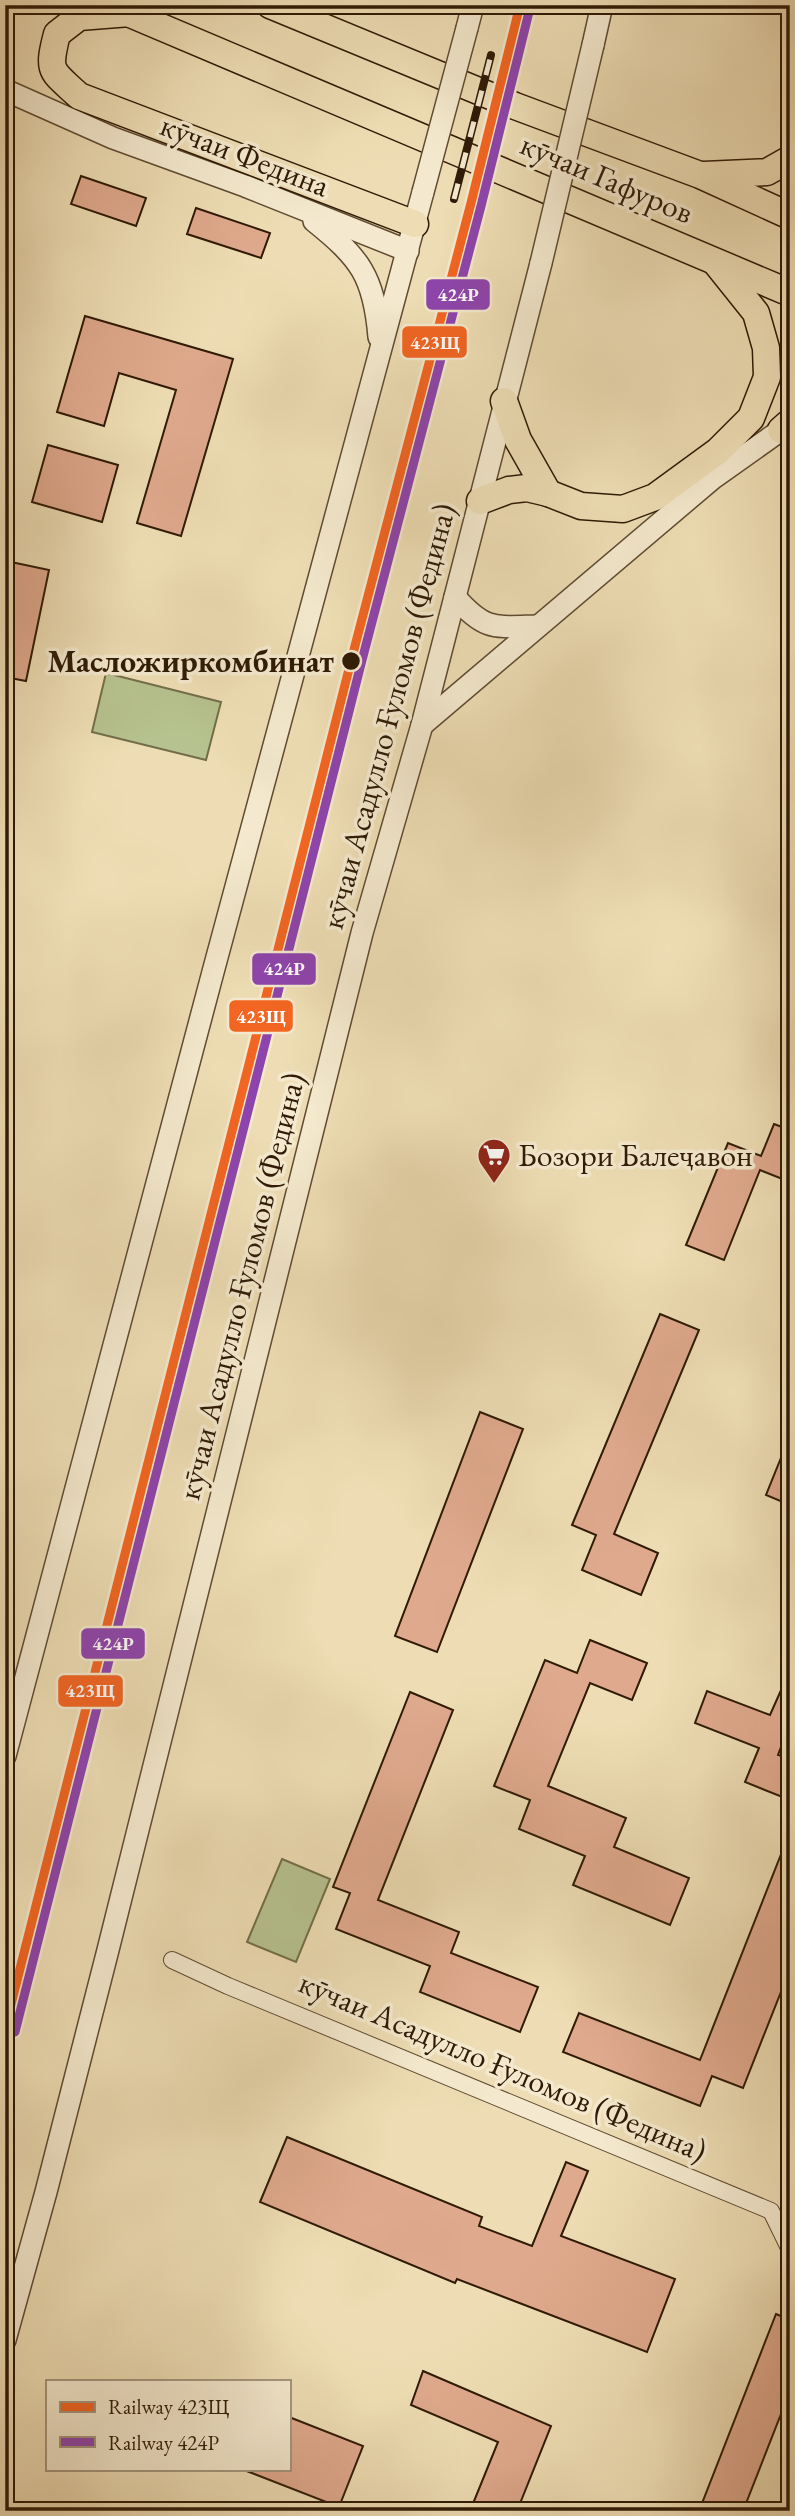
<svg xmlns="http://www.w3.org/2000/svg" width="795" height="2516" viewBox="0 0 795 2516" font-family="'EB Garamond',serif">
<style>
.green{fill:#b6c28f;stroke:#726e4a;stroke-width:2}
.building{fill:#dfa98d;stroke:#2f1a06;stroke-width:2}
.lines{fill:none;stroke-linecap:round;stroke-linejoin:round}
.minor-casing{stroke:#5f4b32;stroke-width:18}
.tertiary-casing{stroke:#5f4b32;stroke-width:24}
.primary-casing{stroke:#2f1a06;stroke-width:29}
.minor{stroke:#f4e9ce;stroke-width:16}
.tertiary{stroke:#f4e9ce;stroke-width:21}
.primary{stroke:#eeddb4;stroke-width:26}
.rail-casing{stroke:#2f1a06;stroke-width:8}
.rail{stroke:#f4e9ce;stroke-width:5;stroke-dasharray:16;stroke-linecap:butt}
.tertiary-bridge-casing{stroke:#5f4b32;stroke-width:24;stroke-linecap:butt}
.tertiary-bridge{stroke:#f4e9ce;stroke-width:21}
.rail-1-casing{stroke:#f4e9ce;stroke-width:14}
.rail-2-casing{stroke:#f4e9ce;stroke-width:14}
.rail-1{stroke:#f26522;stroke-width:9}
.rail-2{stroke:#8e44ad;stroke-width:9}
.stop-dot{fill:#2f1a06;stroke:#f4e9ce;stroke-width:2.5}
.labels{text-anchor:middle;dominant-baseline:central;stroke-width:7;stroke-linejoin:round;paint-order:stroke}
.street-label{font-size:32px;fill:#2f1a06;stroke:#f4e9ce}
.stop-label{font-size:32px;font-weight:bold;fill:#2f1a06;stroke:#f4e9ce;text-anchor:end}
.poi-label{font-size:32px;fill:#2f1a06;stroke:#f4e9ce;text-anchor:start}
.line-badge{stroke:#f4e9ce;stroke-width:2.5}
.badge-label{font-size:19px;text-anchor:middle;font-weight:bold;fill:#fff}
</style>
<rect width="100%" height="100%" fill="#eeddb4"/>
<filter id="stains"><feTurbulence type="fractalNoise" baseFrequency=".00286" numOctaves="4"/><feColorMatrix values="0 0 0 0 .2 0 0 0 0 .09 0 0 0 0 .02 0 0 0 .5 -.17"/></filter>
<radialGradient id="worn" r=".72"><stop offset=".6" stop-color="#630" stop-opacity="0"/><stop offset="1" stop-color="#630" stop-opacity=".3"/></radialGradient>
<!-- green -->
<g class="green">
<polygon points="106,673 221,702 206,760 92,732"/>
<polygon points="282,1859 330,1879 296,1962 247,1942"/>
</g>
<!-- building -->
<g class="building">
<polygon points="81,176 146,198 136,226 71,204"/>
<polygon points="196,208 270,233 261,258 187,234"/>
<polygon points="85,316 233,359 181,536 137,523 176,390 119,373 104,426 57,412"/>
<polygon points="48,445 118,465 102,522 32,502"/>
<polygon points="11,562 49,570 26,681 5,677 5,589"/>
<polygon points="774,1124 790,1130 790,1182 760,1170 724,1260 686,1245 728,1143 761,1156"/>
<polygon points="660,1314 699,1330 614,1534 658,1553 641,1595 582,1570 596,1535 572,1525"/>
<polygon points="480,1412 523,1429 437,1652 395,1636"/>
<polygon points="789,1438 790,1438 790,1505 766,1495"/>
<polygon points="590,1640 647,1663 632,1700 590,1683 548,1786 626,1818 614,1847 689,1878 670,1925 573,1885 585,1856 519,1829 530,1800 494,1786 545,1660 577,1673"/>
<polygon points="790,1670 790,1724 778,1755 790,1759 790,1800 745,1782 759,1748 695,1723 707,1691 770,1715"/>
<polygon points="410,1692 453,1710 378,1900 459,1932 451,1953 538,1987 520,2032 420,1992 430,1966 336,1929 350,1893 333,1887"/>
<polygon points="789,1834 790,1969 743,2088 712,2076 700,2106 563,2052 579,2013 700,2060"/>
<polygon points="287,2137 482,2217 479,2226 532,2246 566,2162 588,2171 561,2236 675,2279 647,2352 457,2279 455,2283 260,2202"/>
<polygon points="776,2314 790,2320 790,2391 743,2511 699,2511"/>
<polygon points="423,2371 551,2426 517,2511 470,2511 498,2442 411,2405"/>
<polygon points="289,2417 363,2446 339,2507 244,2470 289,2469"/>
</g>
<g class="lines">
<defs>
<polyline id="minor" points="172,1960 228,1986 771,2211 790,2250"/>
<g id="tertiary">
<polyline points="467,28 473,5"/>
<polyline points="593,45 602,5"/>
<polyline points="5,90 113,138 245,186 408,251"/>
<path d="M314,221C360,258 374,276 379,337"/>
<path d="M455,597C485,631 494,627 537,626"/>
<polyline points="422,725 712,479 781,430 790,427"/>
<polyline points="5,1756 213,972 423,192"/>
<polyline points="5,2340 46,2192 108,1950 362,933 422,725 541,263"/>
</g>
<g id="primary">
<polyline points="109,5 790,293"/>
<polyline points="270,5 515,106 700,175 790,216"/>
<path d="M130,13L79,17L57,34C47,73 51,70 79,96L415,224"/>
<polyline points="704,175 767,172 790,159"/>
<polyline points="504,401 518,440 548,493"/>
<polyline points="781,430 790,422"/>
<polyline points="480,501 509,490 527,488 548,493 581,506 623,509 655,497 718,451 751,418 767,377 766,348 756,313 716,263"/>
</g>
</defs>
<!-- minor casing -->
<use href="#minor" class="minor-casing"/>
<!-- tertiary casing -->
<use href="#tertiary" class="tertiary-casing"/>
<!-- primary casing -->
<use href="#primary" class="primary-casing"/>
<!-- minor -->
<use href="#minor" class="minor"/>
<!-- tertiary -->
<use href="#tertiary" class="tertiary"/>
<!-- primary -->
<use href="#primary" class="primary"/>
<defs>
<polyline id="rail" points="454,199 491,55"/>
</defs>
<!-- rail casing -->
<use href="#rail" class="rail-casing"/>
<!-- rail -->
<use href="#rail" class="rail"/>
<defs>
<g id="tertiary-bridge">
<polyline points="423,192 467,28"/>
<polyline points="541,263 593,45"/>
</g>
</defs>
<!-- tertiary-bridge casing -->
<use href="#tertiary-bridge" class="tertiary-bridge-casing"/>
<!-- tertiary-bridge -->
<use href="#tertiary-bridge" class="tertiary-bridge"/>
<defs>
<polyline id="rail-1" points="5,2028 351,661 471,203 520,5"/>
<polyline id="rail-2" points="15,2032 361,664 481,206 530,8"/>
</defs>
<!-- rail-1 casing -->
<use href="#rail-1" class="rail-1-casing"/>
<!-- rail-2 casing -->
<use href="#rail-2" class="rail-2-casing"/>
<!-- rail-1 -->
<use href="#rail-1" class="rail-1"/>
<!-- rail-2 -->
<use href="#rail-2" class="rail-2"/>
</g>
<!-- icons -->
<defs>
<symbol id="supermarket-pin" viewBox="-11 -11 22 30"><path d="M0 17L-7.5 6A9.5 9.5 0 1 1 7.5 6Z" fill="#8f2418" stroke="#f4e9ce"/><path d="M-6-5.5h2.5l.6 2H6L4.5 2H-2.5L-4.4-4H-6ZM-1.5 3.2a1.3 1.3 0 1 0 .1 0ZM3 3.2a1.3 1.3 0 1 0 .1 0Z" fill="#fff"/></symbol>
</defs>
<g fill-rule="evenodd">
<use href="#supermarket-pin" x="475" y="1136" width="38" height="52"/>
</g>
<!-- markers -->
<circle class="stop-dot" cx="351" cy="661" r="10"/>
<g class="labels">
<!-- street labels -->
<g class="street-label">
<text transform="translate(245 155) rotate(21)">кӯчаи Федина</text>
<text transform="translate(607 178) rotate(23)">кӯчаи Гафуров</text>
<text transform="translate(388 716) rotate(-75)">кӯчаи Асадулло Ғуломов (Федина)</text>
<text transform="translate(241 1286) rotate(-76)">кӯчаи Асадулло Ғуломов (Федина)</text>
<text transform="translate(503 2066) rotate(23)">кӯчаи Асадулло Ғуломов (Федина)</text>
</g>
<!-- stop labels -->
<g class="stop-label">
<text x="334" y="661">Масложиркомбинат</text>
</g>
<!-- poi labels -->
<g class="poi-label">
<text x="518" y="1155">Бозори Балеҷавон</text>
</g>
</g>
<g class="line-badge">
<rect x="425" y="278" width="66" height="33" rx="7" fill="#8e44ad"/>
<rect x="401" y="325" width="67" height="34" rx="7" fill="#f26522"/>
<rect x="251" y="952" width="66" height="34" rx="7" fill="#8e44ad"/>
<rect x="228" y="999" width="66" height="34" rx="7" fill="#f26522"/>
<rect x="80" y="1627" width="66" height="33" rx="7" fill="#8e44ad"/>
<rect x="57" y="1674" width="67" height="34" rx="7" fill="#f26522"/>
</g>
<g class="badge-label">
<text x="458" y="301">424Р</text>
<text x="435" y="349">423Щ</text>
<text x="284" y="975">424Р</text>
<text x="261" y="1023">423Щ</text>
<text x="113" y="1650">424Р</text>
<text x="90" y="1697">423Щ</text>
</g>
<!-- margin -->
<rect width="795" height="2516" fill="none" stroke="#eeddb4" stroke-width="28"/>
<rect x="7" y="7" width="781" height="2502" fill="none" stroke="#2f1a06" stroke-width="3.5"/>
<rect x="14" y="14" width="767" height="2488" fill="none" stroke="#2f1a06" stroke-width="2"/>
<!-- legend -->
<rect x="46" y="2380" width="245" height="91" fill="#f4e9ce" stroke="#a5967e" stroke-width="2"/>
<rect x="60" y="2402" width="35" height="10" fill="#f26522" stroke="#a5967e" stroke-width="2"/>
<text x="108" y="2414" font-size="21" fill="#2f1a06">Railway 423Щ</text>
<rect x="60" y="2437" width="35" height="10" fill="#8e44ad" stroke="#a5967e" stroke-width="2"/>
<text x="108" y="2450" font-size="21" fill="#2f1a06">Railway 424Р</text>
<rect width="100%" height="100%" filter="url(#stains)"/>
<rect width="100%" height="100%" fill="url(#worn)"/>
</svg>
